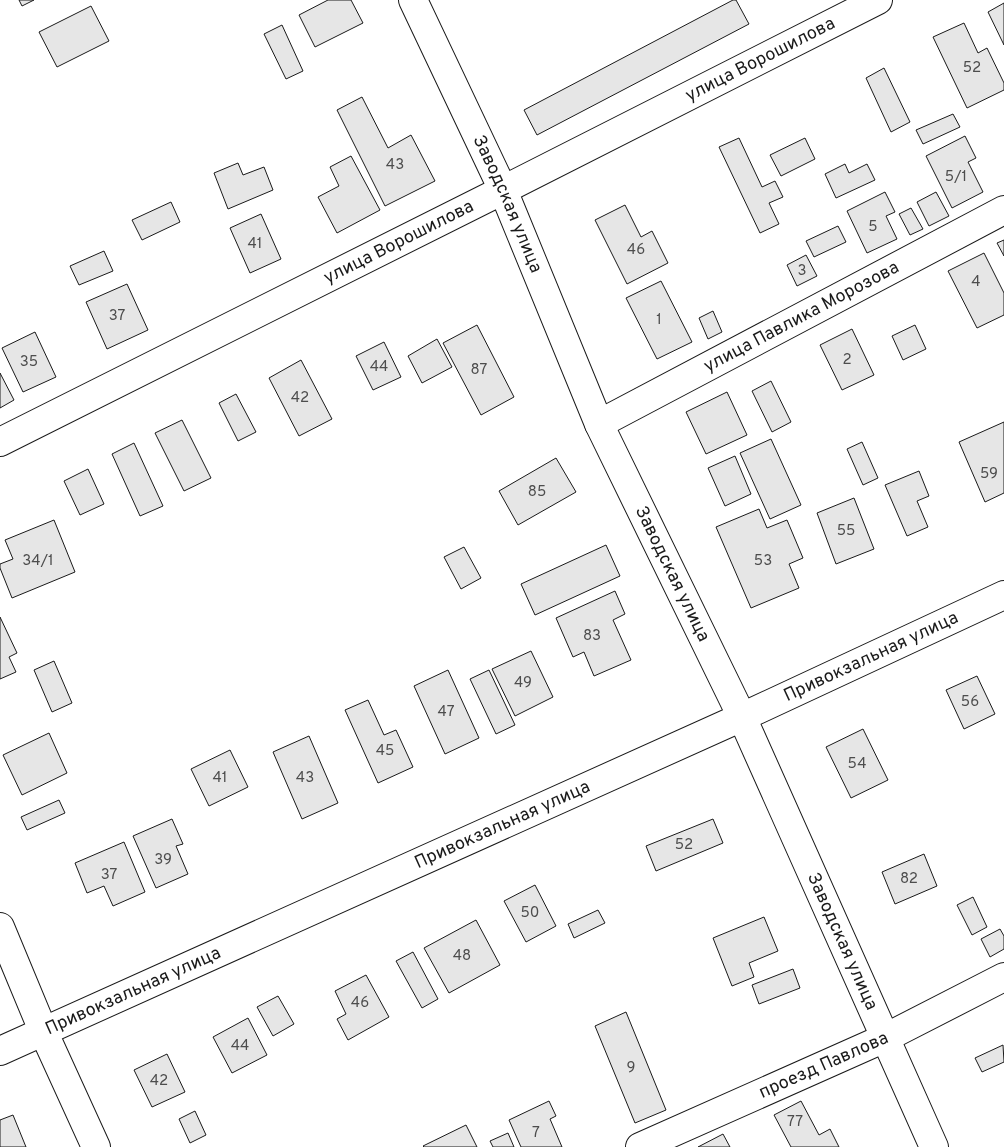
<svg xmlns="http://www.w3.org/2000/svg" width="1004" height="1147" viewBox="0 0 1004 1147" font-family="Overpass,sans-serif">
<style>
.building{fill:#e6e6e6;stroke:#1a1a1a}
.lines{fill:none;stroke-linecap:round;stroke-linejoin:round}
.street-casing{stroke:#1a1a1a;stroke-width:30}
.street{stroke:#fff;stroke-width:28}
.labels{text-anchor:middle;dominant-baseline:central;stroke-width:4;stroke-linejoin:round;paint-order:stroke}
.number-label{font-size:15px;fill:#4d4d4d}
.street-label{font-size:18px;fill:#1a1a1a;stroke:#fff}
</style>
<rect width="100%" height="100%" fill="#fff"/>
<!-- building -->
<g class="building">
<polygon points="19,0 34,0 22,6"/>
<polygon points="328,0 351,0 363,23 315,47 299,15"/>
<polygon points="733,0 736,0 749,24 537,135 524,110"/>
<polygon points="1004,3 1004,45 988,12"/>
<polygon points="91,6 109,41 57,67 39,32"/>
<polygon points="964,23 978,53 987,48 1004,83 1004,90 967,108 933,37"/>
<polygon points="282,25 303,71 286,79 264,34"/>
<polygon points="884,68 910,122 891,132 866,78"/>
<polygon points="362,97 388,148 411,135 435,181 385,206 337,110"/>
<polygon points="953,114 960,127 923,144 916,130"/>
<polygon points="965,136 976,158 968,162 983,192 952,208 926,156"/>
<polygon points="739,138 762,187 775,181 783,197 769,203 779,224 760,233 719,147"/>
<polygon points="805,138 815,159 781,176 770,155"/>
<polygon points="351,156 380,210 337,233 318,197 339,186 330,167"/>
<polygon points="238,163 243,175 264,167 273,190 228,209 214,173"/>
<polygon points="845,164 849,173 867,164 875,180 836,198 825,174"/>
<polygon points="885,192 895,212 886,216 897,239 867,253 847,211"/>
<polygon points="936,192 949,216 929,226 917,202"/>
<polygon points="171,202 180,222 142,240 132,220"/>
<polygon points="625,205 641,237 652,231 668,263 627,284 595,220"/>
<polygon points="911,208 923,229 910,235 899,214"/>
<polygon points="261,214 281,259 250,273 230,228"/>
<polygon points="838,226 846,242 814,257 806,241"/>
<polygon points="1004,240 1004,256 997,243"/>
<polygon points="104,251 113,271 79,285 70,266"/>
<polygon points="984,253 1004,293 1004,315 977,328 948,271"/>
<polygon points="806,255 817,276 797,286 787,265"/>
<polygon points="661,281 692,342 657,359 626,298"/>
<polygon points="127,284 148,330 107,349 86,302"/>
<polygon points="713,311 722,332 708,339 699,318"/>
<polygon points="477,325 514,397 481,415 443,343"/>
<polygon points="915,325 926,349 903,360 892,336"/>
<polygon points="852,329 874,375 842,390 820,345"/>
<polygon points="35,332 56,377 23,392 2,348"/>
<polygon points="437,339 452,367 422,383 408,356"/>
<polygon points="384,342 401,377 373,390 356,356"/>
<polygon points="301,360 332,419 299,436 269,378"/>
<polygon points="0,373 14,400 0,408"/>
<polygon points="771,381 791,422 772,432 752,391"/>
<polygon points="727,392 747,435 706,454 686,412"/>
<polygon points="236,394 256,432 238,441 219,403"/>
<polygon points="182,420 211,478 184,491 155,433"/>
<polygon points="1004,422 1004,493 985,502 959,442"/>
<polygon points="771,439 801,505 770,519 740,453"/>
<polygon points="862,442 878,478 863,485 847,449"/>
<polygon points="134,443 163,506 140,516 112,454"/>
<polygon points="735,456 751,494 725,506 708,468"/>
<polygon points="556,458 576,492 518,525 499,491"/>
<polygon points="88,469 104,504 80,515 64,481"/>
<polygon points="919,471 929,496 917,501 928,527 907,536 885,485"/>
<polygon points="854,498 874,549 836,564 817,513"/>
<polygon points="759,509 767,528 787,520 803,558 789,564 799,588 751,608 716,527"/>
<polygon points="54,520 75,572 12,598 0,568 0,564 13,559 5,540"/>
<polygon points="606,545 620,576 535,615 521,584"/>
<polygon points="464,547 481,578 461,589 444,557"/>
<polygon points="615,591 625,614 613,620 631,660 594,676 584,652 573,657 556,618"/>
<polygon points="0,617 17,653 9,657 16,672 0,679"/>
<polygon points="531,651 553,697 515,716 492,669"/>
<polygon points="54,661 72,703 52,712 34,670"/>
<polygon points="448,670 479,738 445,754 414,686"/>
<polygon points="489,670 515,725 496,734 470,679"/>
<polygon points="977,676 995,714 964,729 946,690"/>
<polygon points="368,700 384,735 396,730 413,767 378,783 345,710"/>
<polygon points="863,729 888,780 851,798 826,747"/>
<polygon points="49,733 67,773 22,795 3,755"/>
<polygon points="309,736 338,803 302,819 273,752"/>
<polygon points="230,750 248,787 209,806 191,769"/>
<polygon points="59,800 65,813 27,830 21,817"/>
<polygon points="172,819 183,844 176,846 188,874 156,888 133,836"/>
<polygon points="713,819 723,843 656,871 646,846"/>
<polygon points="124,842 145,892 113,906 104,886 87,893 75,863"/>
<polygon points="924,854 937,886 895,904 882,872"/>
<polygon points="535,885 556,926 526,942 504,901"/>
<polygon points="973,897 987,927 972,935 957,905"/>
<polygon points="598,910 605,923 574,938 568,924"/>
<polygon points="764,917 778,951 749,963 754,977 732,986 713,938"/>
<polygon points="476,920 500,965 449,993 424,948"/>
<polygon points="1000,929 1004,936 1004,949 990,957 981,939"/>
<polygon points="413,952 438,999 422,1008 396,961"/>
<polygon points="793,969 800,988 759,1004 752,985"/>
<polygon points="366,975 389,1017 348,1040 337,1019 346,1014 335,991"/>
<polygon points="278,996 294,1024 273,1036 257,1007"/>
<polygon points="626,1012 666,1110 635,1123 595,1026"/>
<polygon points="248,1018 267,1055 232,1073 213,1037"/>
<polygon points="1003,1045 1004,1062 982,1072 975,1058"/>
<polygon points="167,1054 185,1092 152,1107 134,1070"/>
<polygon points="549,1101 556,1116 550,1119 562,1147 521,1147 509,1120"/>
<polygon points="801,1101 819,1135 830,1129 839,1147 791,1147 774,1115"/>
<polygon points="195,1111 206,1135 190,1143 179,1119"/>
<polygon points="13,1115 26,1147 0,1147 0,1120"/>
<polygon points="466,1125 477,1147 424,1147 423,1146"/>
<polygon points="508,1133 514,1147 493,1147 490,1141"/>
<polygon points="723,1134 730,1147 698,1147"/>
</g>
<g class="lines">
<defs>
<g id="street">
<path id="s1" d="M413,0L503,190L599,424L742,717L934,1147"/>
<path id="s2" d="M599,424L1004,210"/>
<path id="s3" d="M0,442L503,190L878,0"/>
<polyline points="0,927 44,1033 96,1147"/>
<path id="s4" d="M0,1051L742,717L1004,595"/>
<path id="s5" d="M640,1147L885,1038L1004,977"/>
</g>
</defs>
<!-- street casing -->
<use href="#street" class="street-casing"/>
<!-- street -->
<use href="#street" class="street"/>
</g>
<g class="labels">
<!-- number labels -->
<g class="number-label">
<text x="972" y="68">52</text>
<text x="395" y="165">43</text>
<text x="956" y="177">5/1</text>
<text x="873" y="227">5</text>
<text x="255" y="244">41</text>
<text x="636" y="250">46</text>
<text x="802" y="271">3</text>
<text x="976" y="282">4</text>
<text x="117" y="316">37</text>
<text x="659" y="320">1</text>
<text x="847" y="360">2</text>
<text x="29" y="362">35</text>
<text x="379" y="367">44</text>
<text x="479" y="370">87</text>
<text x="300" y="398">42</text>
<text x="989" y="474">59</text>
<text x="537" y="492">85</text>
<text x="846" y="531">55</text>
<text x="38" y="561">34/1</text>
<text x="763" y="561">53</text>
<text x="592" y="636">83</text>
<text x="523" y="683">49</text>
<text x="970" y="702">56</text>
<text x="446" y="712">47</text>
<text x="385" y="751">45</text>
<text x="857" y="764">54</text>
<text x="220" y="778">41</text>
<text x="305" y="778">43</text>
<text x="684" y="845">52</text>
<text x="163" y="860">39</text>
<text x="109" y="875">37</text>
<text x="909" y="879">82</text>
<text x="530" y="913">50</text>
<text x="462" y="956">48</text>
<text x="360" y="1003">46</text>
<text x="240" y="1046">44</text>
<text x="631" y="1068">9</text>
<text x="159" y="1081">42</text>
<text x="795" y="1122">77</text>
<text x="536" y="1133">7</text>
</g>
<!-- street labels -->
<g class="street-label">
<text stroke="none"><textPath href="#s3" startOffset="851">улица Ворошилова</textPath></text>
<text stroke="none"><textPath href="#s1" startOffset="225">Заводская улица</textPath></text>
<text stroke="none"><textPath href="#s3" startOffset="446">улица Ворошилова</textPath></text>
<text stroke="none"><textPath href="#s2" startOffset="229">улица Павлика Морозова</textPath></text>
<text stroke="none"><textPath href="#s1" startOffset="630">Заводская улица</textPath></text>
<text stroke="none"><textPath href="#s4" startOffset="956">Привокзальная улица</textPath></text>
<text stroke="none"><textPath href="#s4" startOffset="551">Привокзальная улица</textPath></text>
<text stroke="none"><textPath href="#s1" startOffset="1035">Заводская улица</textPath></text>
<text stroke="none"><textPath href="#s4" startOffset="146">Привокзальная улица</textPath></text>
<text stroke="none"><textPath href="#s5" startOffset="201">проезд Павлова</textPath></text>
</g>
</g>
</svg>
